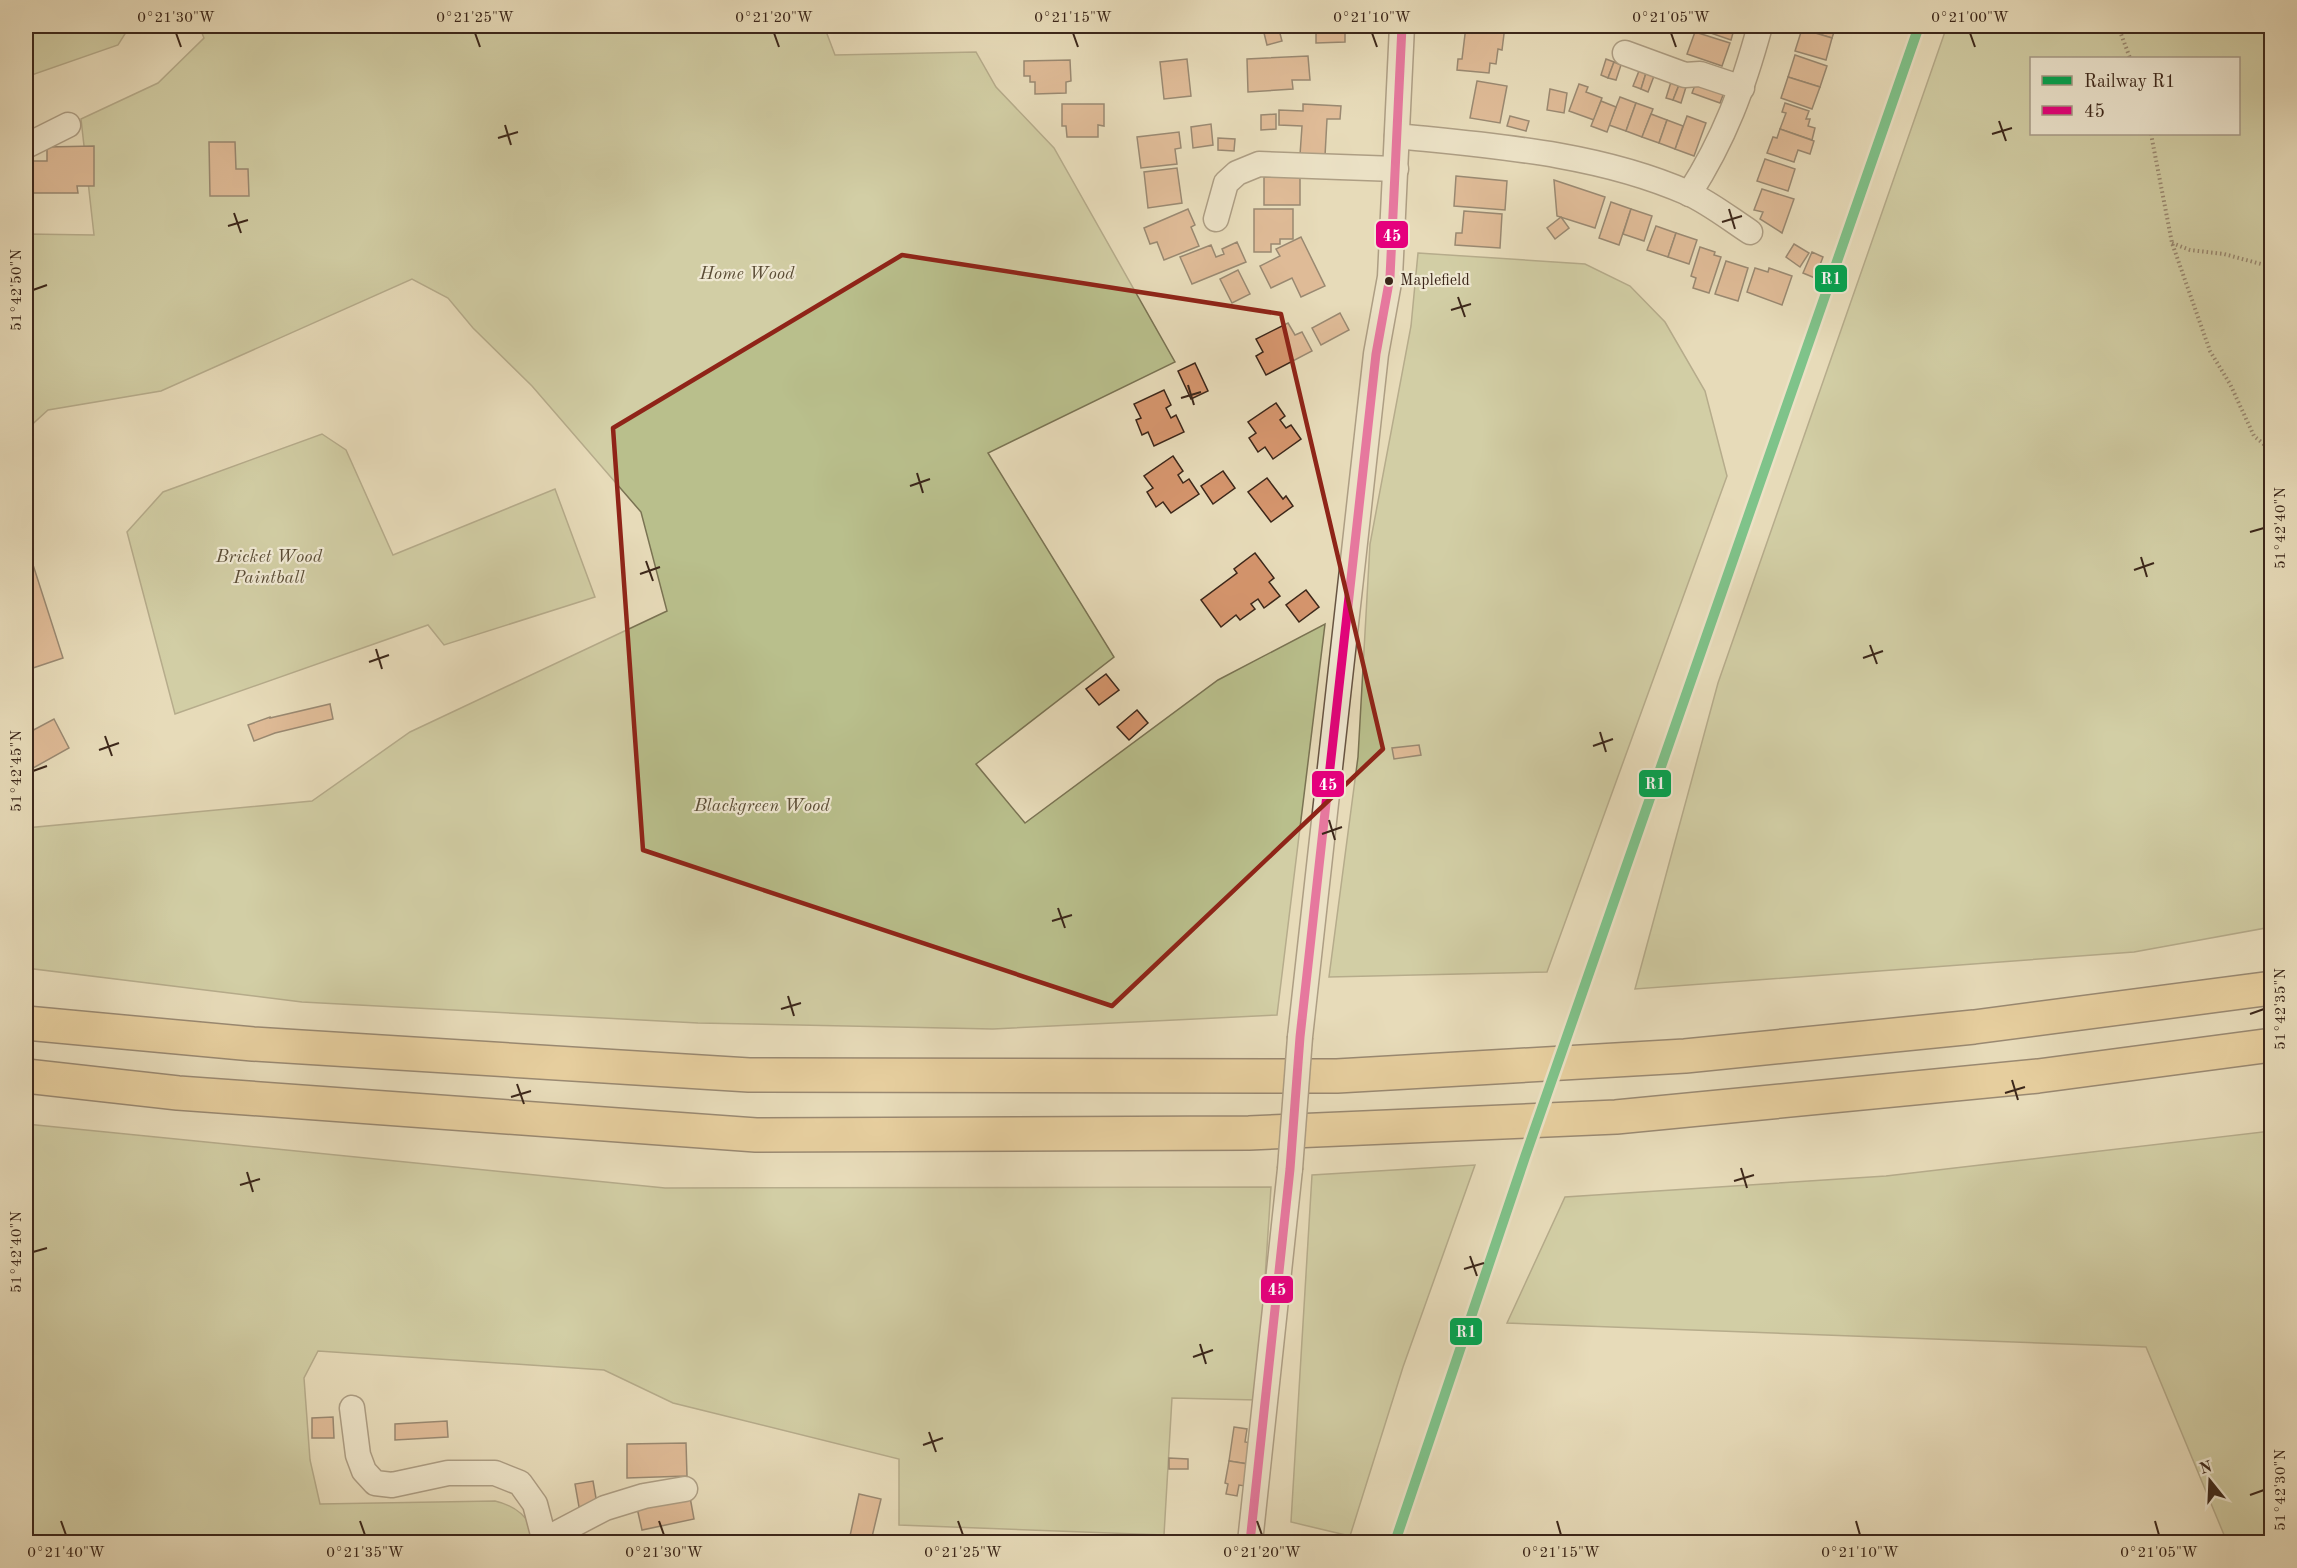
<svg xmlns="http://www.w3.org/2000/svg" width="2297" height="1568" viewBox="0 0 2297 1568" font-family="'Old Standard TT',serif">
<style>
.green{fill:#b9bf8c;stroke:#7a7353;stroke-width:1.5;fill-rule:evenodd}
.building{fill:#d5956d;stroke:#3c271a;stroke-width:1.5}
.lines{fill:none;stroke-linecap:round;stroke-linejoin:round}
.minor-casing{stroke:#675442;stroke-width:27}
.highway-casing{stroke:#3c271a;stroke-width:36}
.path{stroke:#3c271a;stroke-width:4;stroke-dasharray:1.5 3;stroke-linecap:butt}
.minor{stroke:#efe8d2;stroke-width:24}
.highway{stroke:#e4be7c;stroke-width:33}
.minor-bridge-casing{stroke:#675442;stroke-width:27;stroke-linecap:butt}
.minor-bridge{stroke:#efe8d2;stroke-width:24}
.bus-1-casing{stroke:#efe8d2;stroke-width:14}
.bus-1{stroke:#e5007d;stroke-width:9}
.rail-1-casing{stroke:#efe8d2;stroke-width:15}
.rail-1{stroke:#00a651;stroke-width:10}
.marked{fill:none;stroke:#8f2418;stroke-width:4.5;stroke-linejoin:round}
.ticks{fill:none;stroke:#3c271a;stroke-width:2}
.bus-dot{fill:#3c271a;stroke:#efe8d2;stroke-width:2}
.labels{text-anchor:middle;dominant-baseline:central;stroke-width:4.5;stroke-linejoin:round;paint-order:stroke}
.bus-label{font-size:16px;fill:#3c271a;stroke:#efe8d2;text-anchor:start}
.park-label{font-size:18px;font-style:italic;fill:#5b4d36;stroke:#efe8d2}
.line-badge{stroke:#efe8d2;stroke-width:2}
.badge-label{font-size:16px;text-anchor:middle;font-weight:bold;fill:#fff}
.neatline{fill:none;stroke:#3c271a;stroke-width:2}
.ticks-label{font-size:15px;text-anchor:middle;fill:#3c271a}
</style>
<rect width="100%" height="100%" fill="#e7dbb9"/>
<filter id="stains"><feTurbulence type="fractalNoise" baseFrequency=".00333" numOctaves="4"/><feColorMatrix values="0 0 0 0 .2 0 0 0 0 .09 0 0 0 0 .02 0 0 0 .5 -.17"/></filter>
<radialGradient id="worn" r=".72"><stop offset=".6" stop-color="#630" stop-opacity="0"/><stop offset="1" stop-color="#630" stop-opacity=".3"/></radialGradient>
<!-- green -->
<g class="green">
<polygon points="26,26 130,26 118,45 26,77"/>
<polygon points="199,26 824,26 835,55 976,52 996,87 1054,148 1175,362 988,453 1114,657 976,764 1025,823 1218,680 1325,624 1277,1015 993,1029 698,1023 302,1002 26,968 26,828 312,801 410,732 667,611 641,512 532,386 473,328 448,298 412,279 161,391 48,410 26,430 26,234 94,235 81,119 158,83 204,38"/>
<path d="M1947,26H2271V927L2134,952L1635,989L1718,683ZM2032,58H2238V134H2032Z"/>
<polygon points="1418,253 1585,264 1630,286 1665,322 1705,391 1727,476 1547,972 1329,977 1358,757 1370,544 1411,326"/>
<polygon points="322,434 346,450 393,555 555,489 595,597 444,645 428,625 175,714 127,532 163,492"/>
<path d="M26,1124L665,1188L1271,1187L1257,1400L1172,1398L1164,1535L899,1525V1459L673,1403L604,1370L318,1351L304,1378L310,1460L320,1504L495,1501C517,1506 532,1520 537,1542H26Z"/>
<polygon points="2271,1131 2271,1542 2227,1542 2146,1347 1507,1323 1565,1197 1886,1176"/>
<polygon points="1475,1165 1403,1367 1350,1536 1291,1522 1312,1175"/>
</g>
<!-- building -->
<g class="building">
<polygon points="1278,26 1282,41 1267,45 1263,29"/>
<polygon points="1316,26 1345,26 1345,42 1316,43"/>
<polygon points="1466,26 1505,26 1502,50 1498,49 1496,64 1490,63 1489,73 1457,70 1458,59 1462,59"/>
<polygon points="1696,26 1735,26 1731,40 1696,28"/>
<polygon points="1803,26 1836,26 1832,38 1802,29"/>
<polygon points="1802,29 1832,38 1826,60 1795,51"/>
<polygon points="1695,32 1730,43 1722,66 1687,54"/>
<polygon points="1795,55 1827,66 1820,87 1788,77"/>
<polygon points="1308,56 1310,80 1292,80 1293,89 1248,92 1247,59"/>
<polygon points="1187,59 1191,96 1164,99 1160,62"/>
<polygon points="1606,59 1614,62 1608,78 1601,75"/>
<polygon points="1070,60 1071,81 1066,82 1066,93 1035,94 1035,82 1030,82 1030,76 1024,76 1024,61"/>
<polygon points="1614,62 1621,65 1616,80 1608,78"/>
<polygon points="1639,71 1646,73 1641,89 1633,86"/>
<polygon points="1646,73 1654,76 1648,92 1641,89"/>
<polygon points="1788,77 1820,87 1812,109 1781,98"/>
<polygon points="1697,80 1725,90 1720,103 1692,93"/>
<polygon points="1477,81 1507,86 1500,123 1470,118"/>
<polygon points="1671,82 1679,85 1673,100 1666,98"/>
<polygon points="1579,84 1588,87 1586,92 1602,98 1594,120 1569,111"/>
<polygon points="1679,85 1686,87 1681,103 1673,100"/>
<polygon points="1550,89 1567,93 1564,113 1547,110"/>
<polygon points="1620,97 1636,103 1626,131 1609,125"/>
<polygon points="1601,101 1616,107 1607,132 1591,126"/>
<polygon points="1636,103 1653,109 1642,137 1626,131"/>
<polygon points="1785,103 1809,111 1806,119 1810,119 1808,126 1815,128 1812,140 1780,129 1786,113 1782,112"/>
<polygon points="1062,104 1104,104 1104,126 1098,125 1098,137 1067,137 1066,126 1062,126"/>
<polygon points="1303,104 1341,106 1340,119 1327,119 1325,156 1300,155 1302,126 1279,125 1279,110 1303,111"/>
<polygon points="1276,114 1276,129 1261,130 1261,115"/>
<polygon points="1651,114 1667,120 1659,143 1642,137"/>
<polygon points="1510,116 1529,121 1526,131 1507,126"/>
<polygon points="1687,116 1706,123 1694,156 1675,149"/>
<polygon points="1667,120 1683,126 1675,149 1659,143"/>
<polygon points="1211,124 1213,145 1193,148 1191,127"/>
<polygon points="1780,129 1814,141 1810,154 1798,150 1794,162 1767,153 1773,137 1777,138"/>
<polygon points="1179,132 1181,148 1175,149 1177,164 1141,168 1137,137"/>
<polygon points="1218,138 1235,139 1234,151 1218,150"/>
<polygon points="209,142 235,142 236,169 248,169 249,196 210,196"/>
<polygon points="94,146 94,186 77,186 78,193 26,193 26,161 47,161 47,147"/>
<polygon points="1765,159 1795,169 1788,191 1757,181"/>
<polygon points="1177,168 1182,203 1148,208 1144,172"/>
<polygon points="1456,176 1507,181 1505,210 1454,206"/>
<rect x="1264" y="177" width="36" height="28"/>
<polygon points="1554,180 1605,197 1595,228 1557,216"/>
<polygon points="1762,189 1794,199 1782,233 1760,219 1763,212 1754,210"/>
<polygon points="1611,202 1631,209 1619,245 1599,238"/>
<polygon points="1188,209 1195,225 1191,227 1199,246 1164,260 1157,242 1150,244 1144,228"/>
<polygon points="1254,209 1293,209 1293,239 1280,239 1280,244 1271,244 1271,252 1254,252"/>
<polygon points="1631,209 1652,216 1644,241 1623,234"/>
<polygon points="1464,211 1502,214 1500,248 1455,245 1456,233 1462,233"/>
<polygon points="1561,217 1569,228 1555,239 1547,228"/>
<polygon points="1656,226 1676,233 1668,257 1647,250"/>
<polygon points="1676,233 1697,240 1689,264 1668,257"/>
<polygon points="1301,237 1325,286 1301,297 1292,278 1271,288 1260,266 1280,256 1276,249"/>
<polygon points="1237,242 1246,262 1192,284 1180,257 1211,245 1216,257 1224,254 1222,249"/>
<polygon points="1794,244 1809,253 1800,267 1786,257"/>
<polygon points="1700,247 1715,252 1714,255 1721,257 1709,293 1693,288 1696,278 1691,276"/>
<polygon points="1812,252 1823,257 1815,278 1803,273"/>
<polygon points="1726,261 1748,268 1738,301 1715,294"/>
<polygon points="1755,268 1768,272 1769,268 1792,276 1782,305 1747,292"/>
<polygon points="1238,270 1250,294 1232,303 1220,279"/>
<polygon points="1340,313 1349,330 1321,345 1312,328"/>
<polygon points="1288,323 1295,335 1302,332 1312,351 1266,375 1256,356 1263,352 1256,339"/>
<polygon points="1195,363 1208,391 1191,399 1178,371"/>
<polygon points="1164,390 1171,405 1166,408 1171,418 1176,415 1184,432 1154,446 1148,432 1142,435 1136,420 1141,418 1134,404"/>
<polygon points="1276,403 1285,416 1280,420 1286,428 1291,425 1301,439 1273,459 1265,447 1258,452 1249,438 1256,433 1248,422"/>
<polygon points="1173,456 1183,471 1178,475 1183,483 1189,479 1199,494 1171,513 1163,502 1156,507 1147,492 1153,488 1144,476"/>
<polygon points="1223,471 1235,488 1213,504 1201,486"/>
<polygon points="1267,478 1283,499 1286,496 1293,506 1271,522 1248,492"/>
<polygon points="26,543 63,658 33,668 26,645"/>
<polygon points="1255,553 1274,578 1269,582 1280,596 1264,608 1258,599 1251,604 1255,609 1240,620 1236,615 1221,627 1201,600 1237,573 1234,569"/>
<polygon points="1306,590 1319,607 1299,622 1286,605"/>
<polygon points="1106,674 1119,690 1099,705 1086,689"/>
<polygon points="330,704 333,719 275,733 254,741 248,725 270,717 270,718"/>
<polygon points="1137,710 1148,723 1129,740 1117,727"/>
<polygon points="54,719 69,748 26,772 26,734"/>
<polygon points="1419,745 1421,755 1394,759 1392,748"/>
<polygon points="333,1417 334,1438 312,1438 312,1418"/>
<polygon points="447,1421 448,1437 395,1440 395,1424"/>
<polygon points="1234,1427 1247,1429 1245,1442 1251,1443 1248,1464 1229,1461"/>
<polygon points="686,1443 687,1476 627,1478 627,1444"/>
<polygon points="1169,1458 1188,1459 1188,1469 1169,1469"/>
<polygon points="1229,1461 1248,1464 1245,1486 1239,1485 1237,1496 1226,1494 1228,1484 1225,1483"/>
<polygon points="593,1481 597,1504 579,1507 575,1484"/>
<polygon points="859,1494 881,1499 871,1541 850,1536"/>
<polygon points="690,1497 694,1519 642,1530 637,1508"/>
</g>
<g class="lines">
<defs>
<g id="minor">
<polyline points="1625,53 1685,75 1700,74 1742,88"/>
<path d="M1397,136C1494,146 1597,153 1688,193C1710,203 1730,219 1750,232"/>
<polyline points="26,146 68,125"/>
<path d="M1689,194C1725,138 1743,88 1760,26"/>
<polyline points="1216,219 1226,183 1237,173 1259,164 1396,169"/>
<polyline points="1300,1037 1376,354 1390,277 1402,26"/>
<polyline points="352,1408 358,1455 364,1471 375,1483 392,1485 448,1473 495,1473 520,1483 535,1504 545,1542"/>
<polyline points="544,1540 605,1508 644,1496 685,1489"/>
<polyline points="1250,1542 1290,1169"/>
</g>
<g id="highway">
<polyline points="26,1023 253,1044 749,1075 1337,1076 1685,1056 1974,1027 2272,988"/>
<polyline points="26,1076 178,1093 756,1135 1249,1133 1616,1117 2038,1076 2272,1045"/>
</g>
</defs>
<!-- minor casing -->
<use href="#minor" class="minor-casing"/>
<!-- highway casing -->
<use href="#highway" class="highway-casing"/>
<!-- path -->
<g class="path">
<polyline points="2118,26 2130,58"/>
<polyline points="2151,134 2172,243 2210,351 2230,384 2254,436 2272,451"/>
<polyline points="2172,243 2190,250 2224,254 2272,267"/>
</g>
<!-- minor -->
<use href="#minor" class="minor"/>
<!-- highway -->
<use href="#highway" class="highway"/>
<defs>
<polyline id="minor-bridge" points="1290,1169 1300,1037"/>
</defs>
<!-- minor-bridge casing -->
<use href="#minor-bridge" class="minor-bridge-casing"/>
<!-- minor-bridge -->
<use href="#minor-bridge" class="minor-bridge"/>
<defs>
<polyline id="bus-1" points="1250,1542 1290,1169 1300,1037 1376,354 1390,277 1402,26"/>
</defs>
<!-- bus-1 casing -->
<use href="#bus-1" class="bus-1-casing"/>
<!-- bus-1 -->
<use href="#bus-1" class="bus-1"/>
<defs>
<polyline id="rail-1" points="1395,1542 1525,1157 1919,26"/>
</defs>
<!-- rail-1 casing -->
<use href="#rail-1" class="rail-1-casing"/>
<!-- rail-1 -->
<use href="#rail-1" class="rail-1"/>
</g>
<!-- marked area -->
<path d="M0 0H2297V1568H0ZM902,255L1281,314L1383,749L1112,1006L643,850L613,428Z" fill="#e7dbb9" fill-opacity=".55" fill-rule="evenodd"/>
<path class="marked" d="M902,255L1281,314L1383,749L1112,1006L643,850L613,428Z"/>
<!-- ticks -->
<path class="ticks" d="M176,33L181,47M475,33L480,47M774,33L779,47M1073,33L1078,47M1372,33L1377,47M1671,33L1676,47M1970,33L1975,47M1999,121L2006,141M505,125L511,145M1992,134L2012,128M498,138L518,132M1729,209L1735,229M234,213L241,233M1722,222L1742,216M228,226L248,220M33,290L47,285M1458,297L1465,317M1451,310L1471,304M1188,385L1194,405M1181,398L1201,392M917,473L923,493M910,486L930,479M2250,532L2264,528M2141,557L2147,577M646,561L653,581M2134,570L2154,563M640,574L660,567M1870,645L1877,664M376,649L382,669M1863,658L1883,651M369,662L389,655M1600,732L1606,752M105,736L112,756M1593,746L1613,739M99,750L119,743M33,771L47,766M1329,820L1335,840M1322,834L1342,827M1058,908L1065,928M1052,921L1072,915M788,996L794,1016M781,1009L801,1003M2250,1014L2264,1009M2012,1080L2018,1100M517,1084L524,1104M2005,1093L2025,1087M511,1097L531,1091M1741,1168L1747,1188M247,1172L253,1192M1734,1181L1754,1175M240,1185L260,1179M33,1252L47,1248M1470,1256L1477,1276M1464,1269L1484,1263M1200,1344L1206,1364M1193,1357L1213,1350M929,1432L936,1452M923,1445L943,1438M2250,1495L2264,1490M61,1521L66,1535M360,1521L365,1535M659,1521L664,1535M958,1521L963,1535M1257,1521L1262,1535M1557,1521L1561,1535M1856,1521L1860,1535M2155,1521L2159,1535"/>
<!-- markers -->
<circle class="bus-dot" cx="1389" cy="281" r="5"/>
<g class="labels">
<!-- bus labels -->
<g class="bus-label">
<text x="1400" y="281">Maplefield</text>
</g>
<!-- park labels -->
<g class="park-label">
<text x="747" y="274">Home Wood</text>
<text x="269" y="557">Bricket Wood<tspan x="269" dy="21">Paintball</tspan></text>
<text x="762" y="806">Blackgreen Wood</text>
</g>
</g>
<g class="line-badge">
<rect x="1375" y="220" width="34" height="29" rx="6" fill="#e5007d"/>
<rect x="1814" y="264" width="34" height="29" rx="6" fill="#00a651"/>
<rect x="1638" y="769" width="34" height="29" rx="6" fill="#00a651"/>
<rect x="1311" y="770" width="34" height="28" rx="6" fill="#e5007d"/>
<rect x="1260" y="1275" width="34" height="29" rx="6" fill="#e5007d"/>
<rect x="1449" y="1317" width="34" height="29" rx="6" fill="#00a651"/>
</g>
<g class="badge-label">
<text x="1392" y="241">45</text>
<text x="1831" y="284">R1</text>
<text x="1655" y="789">R1</text>
<text x="1328" y="790">45</text>
<text x="1277" y="1295">45</text>
<text x="1466" y="1337">R1</text>
</g>
<!-- margin -->
<rect width="2297" height="1568" fill="none" stroke="#e7dbb9" stroke-width="66"/>
<!-- legend -->
<rect x="2030" y="57" width="210" height="78" fill="#efe8d2" stroke="#a79b88" stroke-width="1.5"/>
<rect x="2042" y="76" width="30" height="9" fill="#00a651" stroke="#a79b88" stroke-width="1.5"/>
<text x="2084" y="87" font-size="18" fill="#3c271a">Railway R1</text>
<rect x="2042" y="106" width="30" height="9" fill="#e5007d" stroke="#a79b88" stroke-width="1.5"/>
<text x="2084" y="117" font-size="18" fill="#3c271a">45</text>
<!-- north arrow -->
<g transform="translate(2210 1481) rotate(342)" stroke="#efe8d2" stroke-width="4.5" paint-order="stroke">
<path d="M0-4.5L10 22L0 15L-10 22Z" fill="#3c271a"/>
<text y="-9" font-size="16" font-weight="bold" text-anchor="middle" fill="#3c271a">N</text>
</g>
<rect x="33" y="33" width="2231" height="1502" class="neatline"/>
<g class="ticks-label">
<text x="176" y="22">0°21'30"W</text>
<text x="475" y="22">0°21'25"W</text>
<text x="774" y="22">0°21'20"W</text>
<text x="1073" y="22">0°21'15"W</text>
<text x="1372" y="22">0°21'10"W</text>
<text x="1671" y="22">0°21'05"W</text>
<text x="1970" y="22">0°21'00"W</text>
<text transform="translate(16 290) rotate(-90)" y="5">51°42'50"N</text>
<text transform="translate(2280 528) rotate(-90)" y="5">51°42'40"N</text>
<text transform="translate(16 771) rotate(-90)" y="5">51°42'45"N</text>
<text transform="translate(2280 1009) rotate(-90)" y="5">51°42'35"N</text>
<text transform="translate(16 1252) rotate(-90)" y="5">51°42'40"N</text>
<text transform="translate(2280 1490) rotate(-90)" y="5">51°42'30"N</text>
<text x="66" y="1557">0°21'40"W</text>
<text x="365" y="1557">0°21'35"W</text>
<text x="664" y="1557">0°21'30"W</text>
<text x="963" y="1557">0°21'25"W</text>
<text x="1262" y="1557">0°21'20"W</text>
<text x="1561" y="1557">0°21'15"W</text>
<text x="1860" y="1557">0°21'10"W</text>
<text x="2159" y="1557">0°21'05"W</text>
</g>
<rect width="100%" height="100%" filter="url(#stains)"/>
<rect width="100%" height="100%" fill="url(#worn)"/>
</svg>
